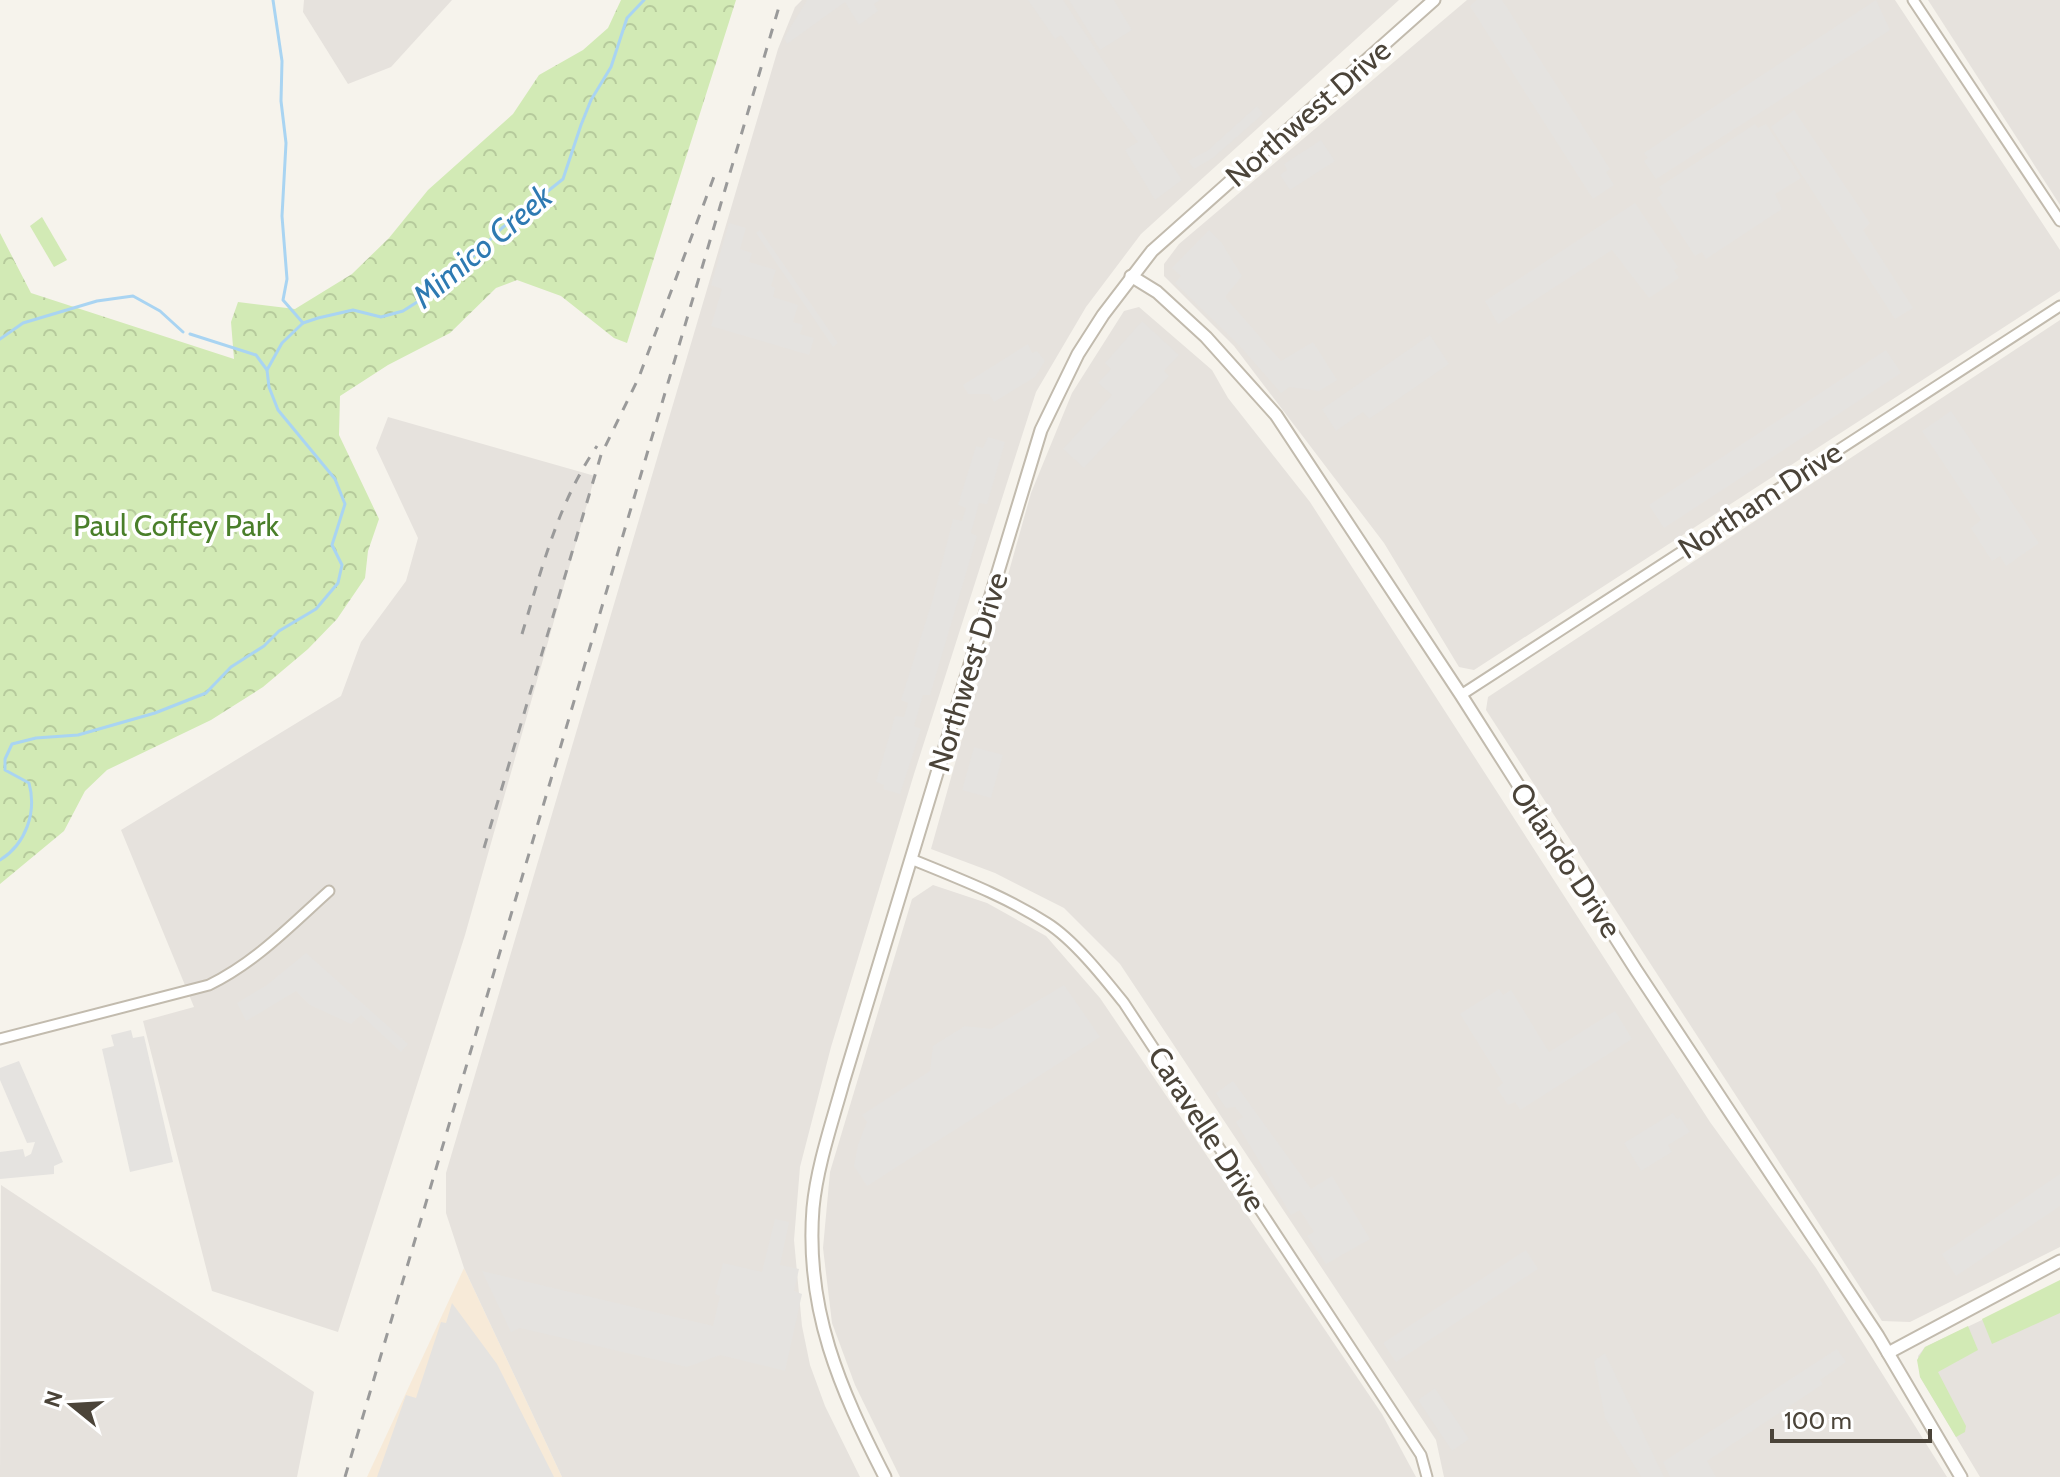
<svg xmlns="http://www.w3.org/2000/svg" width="2060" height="1477" viewBox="0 0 2060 1477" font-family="Cabin,sans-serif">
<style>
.commercial{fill:#f7ead8}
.industrial{fill:#e6e2dd}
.green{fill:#d2eab5}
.forest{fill:url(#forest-crowns)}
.parking{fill:#e5e3e0}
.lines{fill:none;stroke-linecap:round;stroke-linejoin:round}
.stream{stroke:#a9d4f2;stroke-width:3}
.minor-casing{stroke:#c2bbae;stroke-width:13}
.tertiary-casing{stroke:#c2bbae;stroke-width:15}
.minor{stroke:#fff;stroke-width:9}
.tertiary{stroke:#fff;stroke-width:11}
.rail{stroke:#9a9a9a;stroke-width:3;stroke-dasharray:10 10;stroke-linecap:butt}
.labels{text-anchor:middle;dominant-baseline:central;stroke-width:7;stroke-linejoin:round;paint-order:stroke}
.street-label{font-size:30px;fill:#4b4439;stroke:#fff}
.park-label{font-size:30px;fill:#4a7f2a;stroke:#fff}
.water-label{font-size:32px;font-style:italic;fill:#2e7ab2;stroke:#fff}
</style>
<defs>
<pattern id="forest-crowns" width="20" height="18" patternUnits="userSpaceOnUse" patternTransform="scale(2)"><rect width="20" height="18" fill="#d2eab5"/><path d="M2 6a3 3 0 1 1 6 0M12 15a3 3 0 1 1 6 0" fill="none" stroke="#b6ca9c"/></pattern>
</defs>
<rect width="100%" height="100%" fill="#f6f3ec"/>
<!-- commercial -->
<polygon class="commercial" points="464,1268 562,1477 367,1477"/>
<!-- industrial -->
<g class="industrial">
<polygon points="304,0 452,0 391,67 348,84 303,12"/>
<polygon points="802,0 1399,0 1141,234 1086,307 1036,392 914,774 831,1047 800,1167 794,1240 802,1326 810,1365 825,1406 860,1477 562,1477 464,1268 446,1213 446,1173 778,49 795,7"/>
<polygon points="1467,0 1895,0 2060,250 2060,291 1474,670 1459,667 1384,543 1234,346 1164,276 1164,264 1179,244"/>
<polygon points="1928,0 2060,0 2060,205"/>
<polygon points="1139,307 1212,370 1228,398 1310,502 1710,1122 1816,1268 1947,1477 1444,1477 1436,1440 1120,964 1064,908 995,873 931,849 1031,493 1072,393 1124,311"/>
<polygon points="2060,320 2060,1247 1910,1322 1882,1321 1486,710 1488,697"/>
<polygon points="388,417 595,476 465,935 338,1332 212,1291 143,1021 194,1007 121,830 341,696 361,642 406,581 418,538 376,448"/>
<polygon points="933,885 987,903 1046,936 1100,998 1382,1414 1416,1477 900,1477 855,1385 832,1323 823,1248 830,1172 912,899"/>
<polygon points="1,1185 314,1392 297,1477 0,1477"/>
<polygon points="2060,1283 2060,1477 1980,1477 1920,1377 1918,1356 1925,1347"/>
</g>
<!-- green -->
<g class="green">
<polygon points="42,217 67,260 54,267 30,226"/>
<polygon points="2060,1280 2060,1313 1992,1344 1982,1319"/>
<polygon points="1968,1326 1978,1350 1938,1372 1966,1426 1965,1432 1956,1437 1920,1377 1917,1360 1925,1347"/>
</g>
<!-- forest -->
<polygon class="forest" points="621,0 736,0 627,343 614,338 561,296 517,280 496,288 450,333 388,365 340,396 339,435 379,519 368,551 365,578 337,619 308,649 263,687 211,720 107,770 85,791 64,831 0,884 0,233 31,293 234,359 231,322 238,302 295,309 352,274 389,238 428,190 513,114 539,75 583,50 608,28"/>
<!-- parking -->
<g class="parking">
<polygon points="807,0 880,0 874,4 878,11 859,25 845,2 787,44 784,38"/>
<polygon points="1028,0 1063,0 1182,180 1155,200 1125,150 1138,142 1061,35 1055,39"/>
<polygon points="1069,0 1114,0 1132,30 1100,50"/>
<polygon points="1477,0 1502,0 1610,169 1606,172 1614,185 1593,199 1470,6"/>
<polygon points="1876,0 1890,30 1656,179 1644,161 1648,158 1644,153"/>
<polygon points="1257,106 1263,114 1213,158 1194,169 1188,161 1207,151"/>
<polygon points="1794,110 1870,223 1863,230 1913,308 1895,319 1771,127"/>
<polygon points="1755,124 1758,128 1766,124 1801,178 1775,194 1782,209 1706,259 1702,252 1695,256 1657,198 1663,193 1659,187"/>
<polygon points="1321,140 1335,161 1290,190 1280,175 1287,170 1284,164"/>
<polygon points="1635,203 1678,267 1674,270 1679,278 1649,298 1612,250 1498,324 1485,301"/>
<polygon points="729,223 746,228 740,249 752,253 749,262 776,270 771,286 775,288 773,297 798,305 793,322 803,325 800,334 814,338 809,355 711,326 722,289 711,285"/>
<polygon points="760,230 838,343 833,347 756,233"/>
<polygon points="1209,230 1221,242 1242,276 1225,297 1281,361 1313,342 1337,380 1319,391 1289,387 1281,393 1239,345 1175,283 1181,276 1172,268"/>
<polygon points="1142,321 1179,355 1164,371 1169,376 1084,468 1063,449 1112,395 1098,383 1111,369 1105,363"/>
<polygon points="1430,335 1449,364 1369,419 1363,412 1336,431 1322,409"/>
<polygon points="1028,344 1032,353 1037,351 1045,361 1035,377 994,402 989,394 968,394 963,385"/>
<polygon points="1886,350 1901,373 1664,528 1649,505"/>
<polygon points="1951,411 2039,543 2006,566 2000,556 1992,561 1971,528 1981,520 1922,431"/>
<polygon points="988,437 1005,442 987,504 979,503 971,533 977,536 930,695 923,695 914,726 921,729 900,794 883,789 884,785 876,782 895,716 904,717 908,703 901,700 932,602 953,519 962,521 966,508 958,505 976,446 983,448"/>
<polygon points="974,747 1003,755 991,798 962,790"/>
<polygon points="306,953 408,1044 401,1052 361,1015 351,1024 310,1005 296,991 246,1021 237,1003 267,985"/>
<polygon points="1064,985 1100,1037 867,1186 854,1166 858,1145 867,1122 862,1115 930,1071 933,1046 965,1026 991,1029"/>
<polygon points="1499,989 1503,995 1511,990 1549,1052 1615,1011 1632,1039 1520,1110 1515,1102 1508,1105 1497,1088 1503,1083 1460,1014"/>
<polygon points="131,1030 133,1038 144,1036 173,1162 130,1172 102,1049 114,1046 111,1035"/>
<polygon points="19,1061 63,1162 54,1166 54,1174 0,1179 0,1152 23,1149 25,1157 31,1154 35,1142 27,1143 0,1080 0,1068"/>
<polygon points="1233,1081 1311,1189 1332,1176 1370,1239 1326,1264 1307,1236 1314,1232 1300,1210 1291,1215 1236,1122 1243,1117 1235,1107 1226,1108 1216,1093"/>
<polygon points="1673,1113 1677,1119 1680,1117 1690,1132 1668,1145 1672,1152 1641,1171 1624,1143"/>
<polygon points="2060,1174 2060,1206 1956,1276 1942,1254"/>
<polygon points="775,1219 789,1222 780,1265 799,1269 794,1291 802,1294 785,1371 720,1355 687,1367 520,1328 511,1332 482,1271 713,1326 720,1296 715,1294 723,1263 762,1272"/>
<polygon points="1526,1250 1538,1269 1396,1362 1383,1343"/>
<polygon points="452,1303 497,1364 554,1477 377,1477 406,1395 416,1398 441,1322 446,1323"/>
<polygon points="1837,1349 1846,1362 1820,1380 1823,1384 1707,1461 1716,1477 1670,1477 1663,1462"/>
<polygon points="1605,1353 1664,1477 1641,1477 1605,1418 1594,1361"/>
<polygon points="1435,1388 1469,1439 1452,1451 1418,1400"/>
</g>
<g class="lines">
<!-- stream -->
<g class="stream">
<polyline points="273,0 282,61 281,101 286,143 282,216 287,279 283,300 303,323"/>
<polyline points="190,334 256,355 267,370"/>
<polyline points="0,339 23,323 97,301 133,296 160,311 183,332"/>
<path d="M0,860C26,844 37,812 29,783L5,770V759L12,744L36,738L78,735L155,713L206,693L231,667L264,646L279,631L316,609L338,583L342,565L332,545L345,504L335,479L278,410L269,387L267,370L282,343L303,323L318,318L353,310L381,317L403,311L444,285L502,228L563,179L581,125L591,100L611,67L627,18L644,0"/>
</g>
<defs>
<g id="minor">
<polyline points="1913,0 2060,221"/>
<polyline points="1461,695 2060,306"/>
<path d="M911,859C957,878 1005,896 1047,923C1074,940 1104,978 1124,1003L1421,1455L1427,1477"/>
<path d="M0,1039L209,985C256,962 290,926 329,891"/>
</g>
<g id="tertiary">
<polyline points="1131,276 1157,292 1206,337 1276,415 1461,695 1636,970 1878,1336 1961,1477"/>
<polyline points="1888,1353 2060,1261"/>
<path d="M885,1477C840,1389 805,1310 813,1208C817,1166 832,1123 843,1083L1041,430L1078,354L1103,315L1152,251L1434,0"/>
</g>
</defs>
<!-- minor casing -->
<use href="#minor" class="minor-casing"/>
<!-- tertiary casing -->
<use href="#tertiary" class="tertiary-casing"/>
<!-- minor -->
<use href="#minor" class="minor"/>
<!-- tertiary -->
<use href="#tertiary" class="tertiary"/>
<!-- rail -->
<g class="rail">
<path d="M522,634C542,568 558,503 597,446"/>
<polyline points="484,848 601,455 639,377 715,174"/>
<polyline points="345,1477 781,0"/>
</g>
</g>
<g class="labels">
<!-- street labels -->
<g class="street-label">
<text transform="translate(1308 113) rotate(-41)">Northwest Drive</text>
<text transform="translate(1760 500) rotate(-33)">Northam Drive</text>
<text transform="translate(968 672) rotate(-73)">Northwest Drive</text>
<text transform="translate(1566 860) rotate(57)">Orlando Drive</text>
<text transform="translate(1207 1129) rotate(57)">Caravelle Drive</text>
</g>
<!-- park labels -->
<g class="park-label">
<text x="176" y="525">Paul Coffey Park</text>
</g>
<!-- water labels -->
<g class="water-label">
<text transform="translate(482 246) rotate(-40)">Mimico Creek</text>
</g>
</g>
<!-- north arrow -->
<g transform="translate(72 1405) rotate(288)" stroke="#ffffff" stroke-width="6" paint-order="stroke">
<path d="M0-6L14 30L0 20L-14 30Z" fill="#4b4439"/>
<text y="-12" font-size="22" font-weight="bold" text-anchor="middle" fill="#4b4439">N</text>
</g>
<!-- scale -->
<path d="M1772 1429v12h158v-12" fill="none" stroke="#4b4439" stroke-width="4"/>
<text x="1784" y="1429" font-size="24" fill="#4b4439" stroke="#ffffff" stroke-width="6" paint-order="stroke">100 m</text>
</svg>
